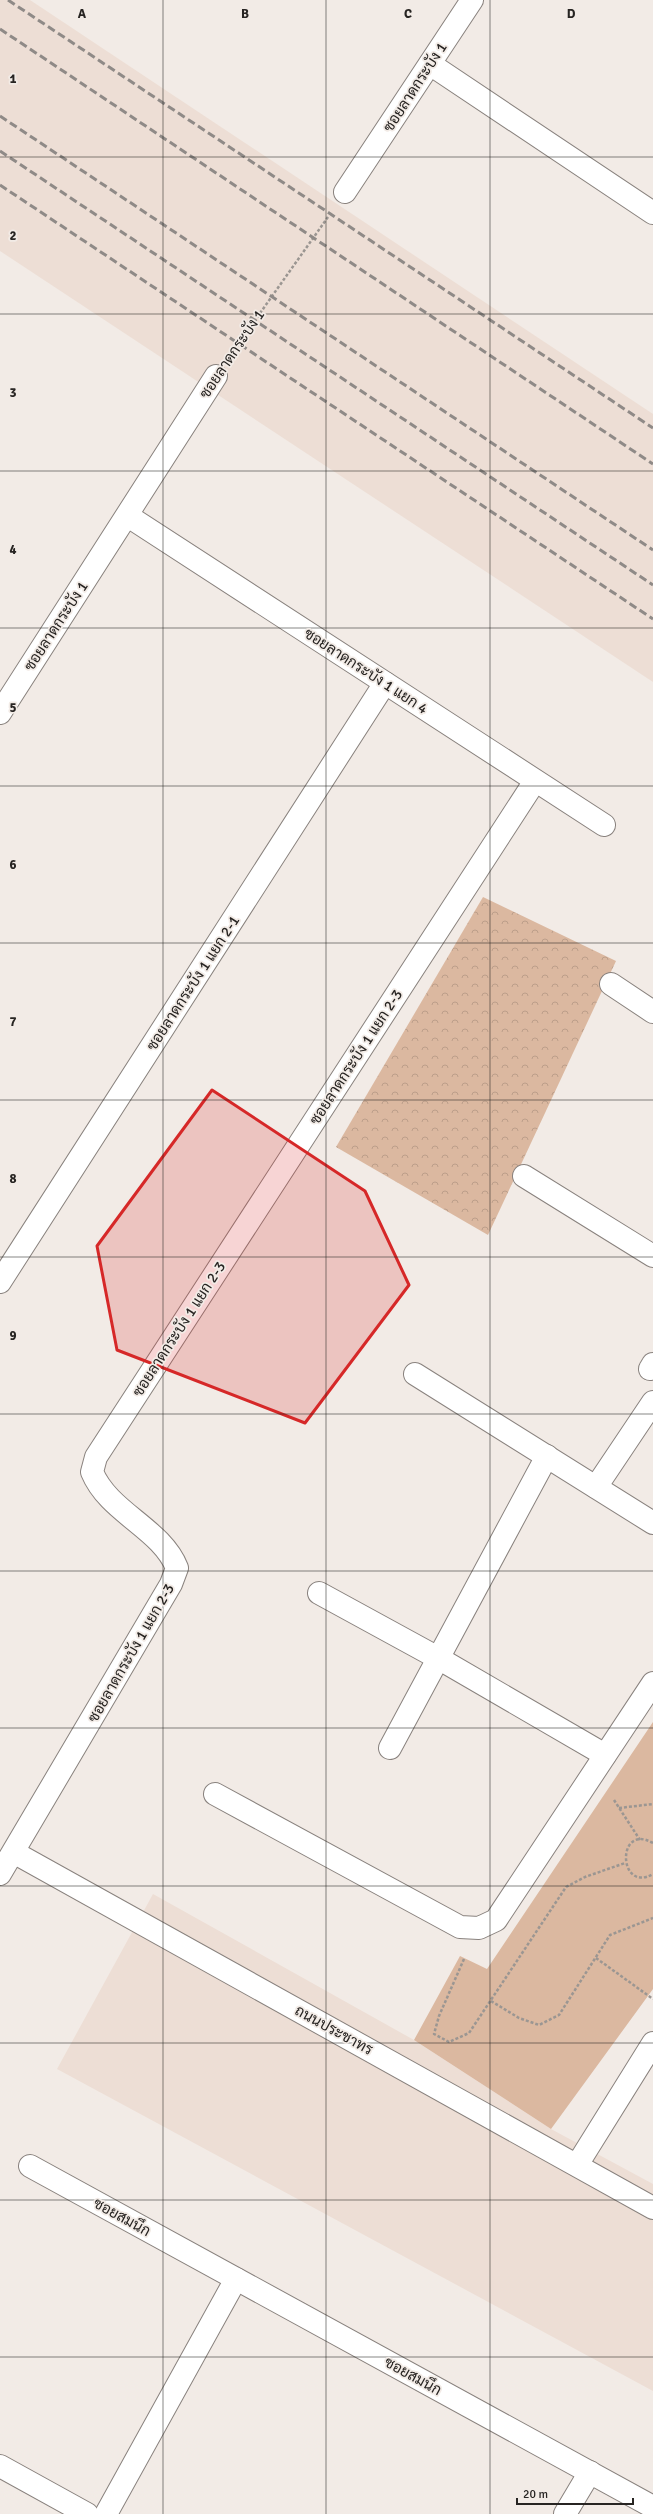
<svg xmlns="http://www.w3.org/2000/svg" width="653" height="2514" viewBox="0 0 653 2514" font-family="Signika,Sarabun,sans-serif">
<style>
.built{fill:#edded5}
.forest{fill:url(#forest-crowns)}
.garden{fill:#dbb8a0}
.lines{fill:none;stroke-linecap:round;stroke-linejoin:round}
.minor-casing{stroke:#89827e;stroke-width:24}
.path{stroke:#9b9692;stroke-width:2.5;stroke-dasharray:3 2;stroke-linecap:butt}
.minor{stroke:#fff;stroke-width:22}
.rail{stroke:#8f8a87;stroke-width:3;stroke-dasharray:8 4;stroke-linecap:butt}
.marked{fill:#d62828;fill-opacity:0.2;stroke:#d62828;stroke-width:3;stroke-linejoin:round}
.grid{fill:none;stroke:#272422;stroke-width:1;stroke-opacity:0.55}
.labels{text-anchor:middle;dominant-baseline:central;stroke-width:3.5;stroke-linejoin:round;paint-order:stroke}
.street-label{font-size:15px;fill:#272422;stroke:#f2ebe6}
.grid-label{font-size:13px;text-anchor:middle;font-weight:bold;fill:#272422;stroke:#f2ebe6;stroke-width:3.5;stroke-linejoin:round;paint-order:stroke}
</style>
<defs>
<pattern id="forest-crowns" width="20" height="18" patternUnits="userSpaceOnUse"><rect width="20" height="18" fill="#dbb8a0"/><path d="M2 6a3 3 0 1 1 6 0M12 15a3 3 0 1 1 6 0" fill="none" stroke="#bc9e8a"/></pattern>
</defs>
<rect width="100%" height="100%" fill="#f2ebe6"/>
<!-- built -->
<g class="built">
<polygon points="0,0 30,0 653,414 653,682 0,251"/>
<polygon points="153,1894 414,2040 551,2129 653,2184 653,2391 57,2069"/>
</g>
<!-- forest -->
<polygon class="forest" points="483,897 616,961 488,1235 336,1147"/>
<!-- garden -->
<polygon class="garden" points="653,1722 653,1989 551,2129 414,2040 460,1956 487,1969"/>
<g class="lines">
<defs>
<g id="minor">
<polyline points="430,64 653,213"/>
<polyline points="345,192 472,0"/>
<polyline points="128,516 604,825"/>
<polyline points="0,713 216,376"/>
<polyline points="611,984 653,1012"/>
<polyline points="524,1176 653,1256"/>
<polyline points="0,1282 385,683"/>
<polyline points="650,1369 653,1364"/>
<polyline points="415,1374 653,1523"/>
<polyline points="596,1487 653,1402"/>
<polyline points="319,1593 438,1658 605,1755"/>
<polyline points="390,1748 547,1456"/>
<polyline points="215,1794 460,1927 479,1928 496,1920 653,1683"/>
<polyline points="15,1853 653,2208"/>
<path d="M0,1874L171,1584L177,1568C161,1528 109,1513 92,1472L96,1457L535,781"/>
<polyline points="577,2165 653,2043"/>
<polyline points="30,2166 653,2507"/>
<polyline points="0,2466 87,2514"/>
<polyline points="106,2514 236,2279"/>
<polyline points="565,2514 590,2472"/>
</g>
</defs>
<!-- minor casing -->
<use href="#minor" class="minor-casing"/>
<!-- path -->
<g class="path">
<polyline points="234,350 328,217"/>
<polyline points="614,1800 640,1840"/>
<polyline points="619,1808 653,1804"/>
<path d="M653,1843C616,1822 618,1894 653,1874"/>
<polyline points="596,1958 653,1999"/>
<polyline points="464,1959 439,2016 434,2034 449,2042 469,2033 566,1887 585,1877 625,1863"/>
<polyline points="491,2001 519,2018 539,2025 559,2015 610,1935 653,1918"/>
</g>
<!-- minor -->
<use href="#minor" class="minor"/>
<!-- rail -->
<g class="rail">
<polyline points="8,0 653,428"/>
<polyline points="0,29 653,464"/>
<polyline points="0,116 653,550"/>
<polyline points="0,151 653,585"/>
<polyline points="0,185 653,619"/>
</g>
</g>
<!-- marked area -->
<path class="marked" d="M212,1090L365,1191L409,1285L305,1423L117,1350L97,1246Z"/>
<!-- grid -->
<path class="grid" d="M163,0V2514M326,0V2514M490,0V2514M0,157H653M0,314H653M0,471H653M0,628H653M0,786H653M0,943H653M0,1100H653M0,1257H653M0,1414H653M0,1571H653M0,1728H653M0,1886H653M0,2043H653M0,2200H653M0,2357H653"/>
<g class="labels">
<!-- street labels -->
<g class="street-label">
<text transform="translate(415 87) rotate(-57)">ซอยลาดกระบัง 1</text>
<text transform="translate(232 354) rotate(-56)">ซอยลาดกระบัง 1</text>
<text transform="translate(56 626) rotate(-57)">ซอยลาดกระบัง 1</text>
<text transform="translate(366 671) rotate(33)">ซอยลาดกระบัง 1 แยก 4</text>
<text transform="translate(193 983) rotate(-57)">ซอยลาดกระบัง 1 แยก 2-1</text>
<text transform="translate(356 1057) rotate(-57)">ซอยลาดกระบัง 1 แยก 2-3</text>
<text transform="translate(179 1329) rotate(-57)">ซอยลาดกระบัง 1 แยก 2-3</text>
<text transform="translate(131 1653) rotate(-60)">ซอยลาดกระบัง 1 แยก 2-3</text>
<text transform="translate(334 2030) rotate(29)">ถนนประชาทร</text>
<text transform="translate(122 2217) rotate(29)">ซอยสมนึก</text>
<text transform="translate(413 2376) rotate(29)">ซอยสมนึก</text>
</g>
</g>
<g class="grid-label">
<text x="82" y="18">A</text>
<text x="245" y="18">B</text>
<text x="408" y="18">C</text>
<text x="571" y="18">D</text>
<text x="13" y="83">1</text>
<text x="13" y="240">2</text>
<text x="13" y="397">3</text>
<text x="13" y="554">4</text>
<text x="13" y="712">5</text>
<text x="13" y="869">6</text>
<text x="13" y="1026">7</text>
<text x="13" y="1183">8</text>
<text x="13" y="1340">9</text>
</g>
<!-- scale -->
<path d="M517 2498v6h116v-6" fill="none" stroke="#272422" stroke-width="2"/>
<text x="523" y="2498" font-size="12" fill="#272422" stroke="#f2ebe6" stroke-width="3" paint-order="stroke">20 m</text>
</svg>
